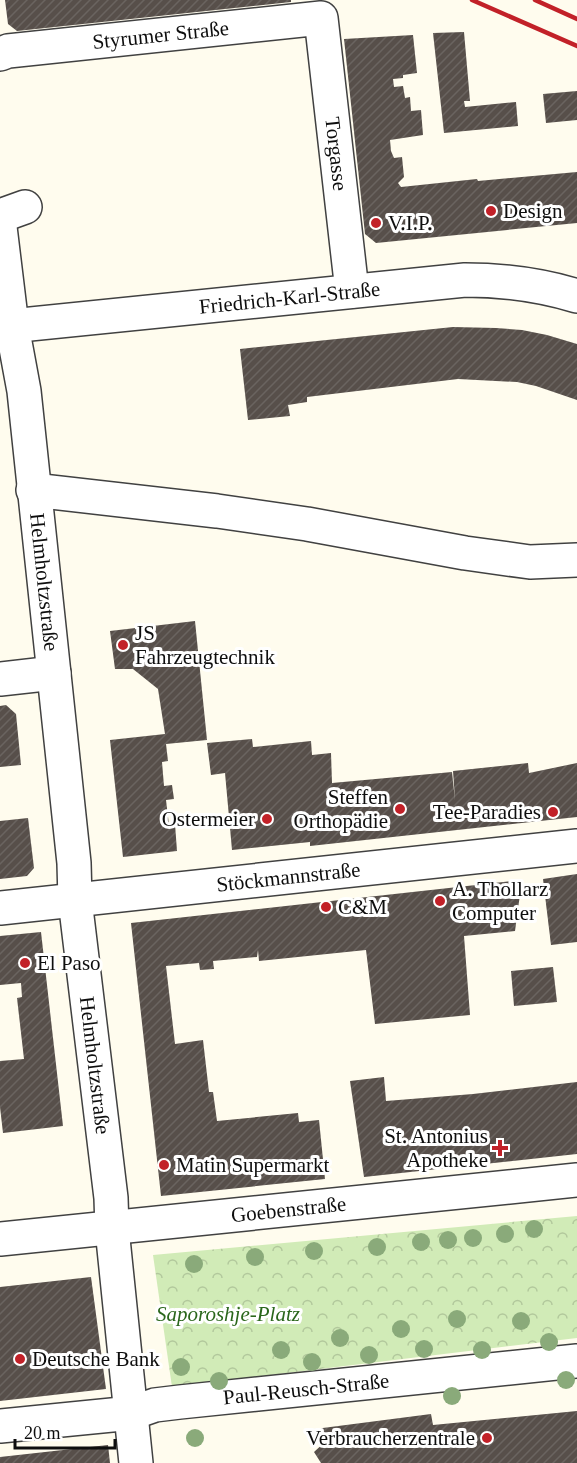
<svg xmlns="http://www.w3.org/2000/svg" width="577" height="1463" viewBox="0 0 577 1463" font-family="Georgia,serif">
<style>
.park{fill:url(#park-crowns)}
.building{fill:url(#building-hatch)}
.lines{fill:none;stroke-linecap:round;stroke-linejoin:round}
.minor-casing{stroke:#414141;stroke-width:36}
.minor{stroke:#fff;stroke-width:33}
.rail{stroke:#c22128;stroke-width:4.5}
.tree{fill:#8aaa7a}
.poi-dot{fill:#c22128;stroke:#fff;stroke-width:2}
.labels{text-anchor:middle;dominant-baseline:central;stroke-width:6;stroke-linejoin:round;paint-order:stroke}
.street-label{font-size:21px;fill:#0e0e0e;stroke:#fff}
.poi-label{font-size:21px;fill:#0e0e0e;stroke:#fff;text-anchor:start}
.park-label{font-size:21px;font-style:italic;fill:#2b671c;stroke:#fff}
</style>
<defs>
<pattern id="park-crowns" width="20" height="18" patternUnits="userSpaceOnUse" patternTransform="scale(1.5)"><rect width="20" height="18" fill="#d1ebb7"/><path d="M2 6a3 3 0 1 1 6 0M12 15a3 3 0 1 1 6 0" fill="none" stroke="#b2c89c"/></pattern>
<pattern id="building-hatch" width="6" height="6" patternUnits="userSpaceOnUse" patternTransform="scale(1.5)"><rect width="6" height="6" fill="#574f4a"/><path d="M-1 1l2-2M0 6l6-6M5 7l2-2" fill="none" stroke="#6a6460"/></pattern>
</defs>
<rect width="100%" height="100%" fill="#fffcee"/>
<!-- park -->
<polygon class="park" points="577,1216 577,1338 172,1387 153,1255"/>
<!-- building -->
<g class="building">
<polygon points="5,0 291,0 291,2 17,31 8,24"/>
<polygon points="464,32 470,101 464,101 465,107 516,102 518,126 444,133 433,33"/>
<polygon points="413,35 417,73 403,75 403,78 393,79 394,87 403,86 405,98 410,97 411,111 421,110 423,135 390,140 391,151 394,158 402,157 404,177 398,183 401,187 477,179 478,181 577,172 577,223 376,243 365,234 344,39"/>
<polygon points="577,91 577,120 546,123 543,94"/>
<polygon points="453,327 496,328 522,330 547,335 577,344 577,400 536,386 517,382 458,379 307,397 307,402 288,405 290,416 248,420 240,349"/>
<polygon points="195,621 207,740 166,744 168,761 162,762 164,786 172,785 174,799 166,800 169,825 175,824 177,851 123,857 110,740 165,734 158,689 133,669 115,669 110,631"/>
<polygon points="6,705 16,714 21,765 0,767 0,706"/>
<polygon points="252,739 253,747 311,741 312,755 331,753 332,783 452,772 455,800 453,771 528,763 529,773 577,763 577,817 310,846 310,842 232,850 225,773 211,775 207,743"/>
<polygon points="28,818 34,868 27,876 0,879 0,821"/>
<polygon points="577,874 577,942 551,945 543,879"/>
<polygon points="522,880 515,931 464,936 470,1015 375,1024 366,950 259,961 258,950 257,957 213,961 214,969 200,970 199,963 166,966 175,1044 203,1040 209,1092 213,1092 217,1121 298,1113 299,1122 319,1120 325,1179 161,1196 131,923"/>
<polygon points="41,932 63,1126 3,1133 0,1107 0,1061 24,1059 17,998 22,997 21,983 0,985 0,936"/>
<polygon points="553,967 557,1002 514,1006 511,971"/>
<polygon points="384,1077 386,1101 473,1094 577,1082 577,1154 364,1177 350,1081"/>
<polygon points="91,1277 106,1389 0,1401 0,1287"/>
<polygon points="577,1411 577,1463 321,1463 314,1452 326,1441 315,1429 431,1414 433,1425"/>
<polygon points="108,1445 110,1463 0,1463 0,1457"/>
</g>
<g class="lines">
<defs>
<g id="minor">
<path id="s1" d="M0,54L8,51L321,18L352,291"/>
<polyline points="0,216 25,207"/>
<path id="s2" d="M0,227L12,326L24,391L74,863L75,900L111,1198L112,1229L136,1463"/>
<path id="s3" d="M0,327L465,280C503,280 541,285 577,296"/>
<polyline points="33,490 217,511 307,524 465,553 530,562 577,560"/>
<polyline points="0,679 54,673"/>
<path id="s4" d="M0,908L577,846"/>
<path id="s5" d="M0,1239L577,1180"/>
<path id="s6" d="M0,1426L132,1413L155,1405L180,1402L577,1361"/>
</g>
</defs>
<!-- minor casing -->
<use href="#minor" class="minor-casing"/>
<!-- minor -->
<use href="#minor" class="minor"/>
<!-- rail -->
<g class="rail">
<polyline points="472,0 577,46"/>
<polyline points="535,0 577,19"/>
</g>
</g>
<!-- trees -->
<g class="tree">
<circle cx="534" cy="1229" r="9"/>
<circle cx="505" cy="1234" r="9"/>
<circle cx="473" cy="1238" r="9"/>
<circle cx="448" cy="1240" r="9"/>
<circle cx="421" cy="1242" r="9"/>
<circle cx="377" cy="1247" r="9"/>
<circle cx="314" cy="1251" r="9"/>
<circle cx="255" cy="1257" r="9"/>
<circle cx="194" cy="1264" r="9"/>
<circle cx="457" cy="1319" r="9"/>
<circle cx="521" cy="1321" r="9"/>
<circle cx="401" cy="1329" r="9"/>
<circle cx="340" cy="1338" r="9"/>
<circle cx="549" cy="1342" r="9"/>
<circle cx="424" cy="1349" r="9"/>
<circle cx="281" cy="1350" r="9"/>
<circle cx="482" cy="1350" r="9"/>
<circle cx="369" cy="1355" r="9"/>
<circle cx="312" cy="1362" r="9"/>
<circle cx="181" cy="1367" r="9"/>
<circle cx="566" cy="1380" r="9"/>
<circle cx="219" cy="1381" r="9"/>
<circle cx="452" cy="1396" r="9"/>
<circle cx="195" cy="1438" r="9"/>
</g>
<!-- markers -->
<g class="poi-dot">
<circle cx="491" cy="211" r="6"/>
<circle cx="376" cy="223" r="6"/>
<circle cx="123" cy="645" r="6"/>
<circle cx="400" cy="809" r="6"/>
<circle cx="553" cy="812" r="6"/>
<circle cx="267" cy="819" r="6"/>
<circle cx="440" cy="901" r="6"/>
<circle cx="326" cy="907" r="6"/>
<circle cx="25" cy="963" r="6"/>
<path d="M497 1139h6v6h6v6h-6v6h-6v-6h-6v-6h6z"/>
<circle cx="164" cy="1165" r="6"/>
<circle cx="20" cy="1359" r="6"/>
<circle cx="487" cy="1438" r="6"/>
</g>
<g class="labels">
<!-- street labels -->
<g class="street-label">
<text stroke="none"><textPath href="#s1" startOffset="162">Styrumer Straße</textPath></text>
<text stroke="none"><textPath href="#s1" startOffset="460">Torgasse</textPath></text>
<text stroke="none"><textPath href="#s3" startOffset="291">Friedrich-Karl-Straße</textPath></text>
<text stroke="none"><textPath href="#s2" startOffset="358">Helmholtzstraße</textPath></text>
<text stroke="none"><textPath href="#s4" startOffset="290">Stöckmannstraße</textPath></text>
<text stroke="none"><textPath href="#s2" startOffset="844">Helmholtzstraße</textPath></text>
<text stroke="none"><textPath href="#s5" startOffset="290">Goebenstraße</textPath></text>
<text stroke="none"><textPath href="#s6" startOffset="309">Paul-Reusch-Straße</textPath></text>
</g>
<!-- poi labels -->
<g class="poi-label">
<text x="503" y="211">Design</text>
<text x="388" y="223">V.I.P.</text>
<text x="135" y="633">JS<tspan x="135" dy="24">Fahrzeugtechnik</tspan></text>
<text x="388" y="797" text-anchor="end">Steffen<tspan x="388" dy="24">Orthopädie</tspan></text>
<text x="541" y="812" text-anchor="end">Tee-Paradies</text>
<text x="255" y="819" text-anchor="end">Ostermeier</text>
<text x="452" y="889">A. Thollarz<tspan x="452" dy="24">Computer</tspan></text>
<text x="338" y="907">C&amp;M</text>
<text x="37" y="963">El Paso</text>
<text x="488" y="1136" text-anchor="end">St. Antonius<tspan x="488" dy="24">Apotheke</tspan></text>
<text x="176" y="1165">Matin Supermarkt</text>
<text x="32" y="1359">Deutsche Bank</text>
<text x="475" y="1438" text-anchor="end">Verbraucherzentrale</text>
</g>
<!-- park labels -->
<g class="park-label">
<text x="228" y="1314">Saporoshje-Platz</text>
</g>
</g>
<!-- scale -->
<path d="M15 1439v9h100v-9" fill="none" stroke="#0e0e0e" stroke-width="3"/>
<text x="24" y="1439" font-size="18" fill="#0e0e0e" stroke="#ffffff" stroke-width="4.5" paint-order="stroke">20 m</text>
</svg>
